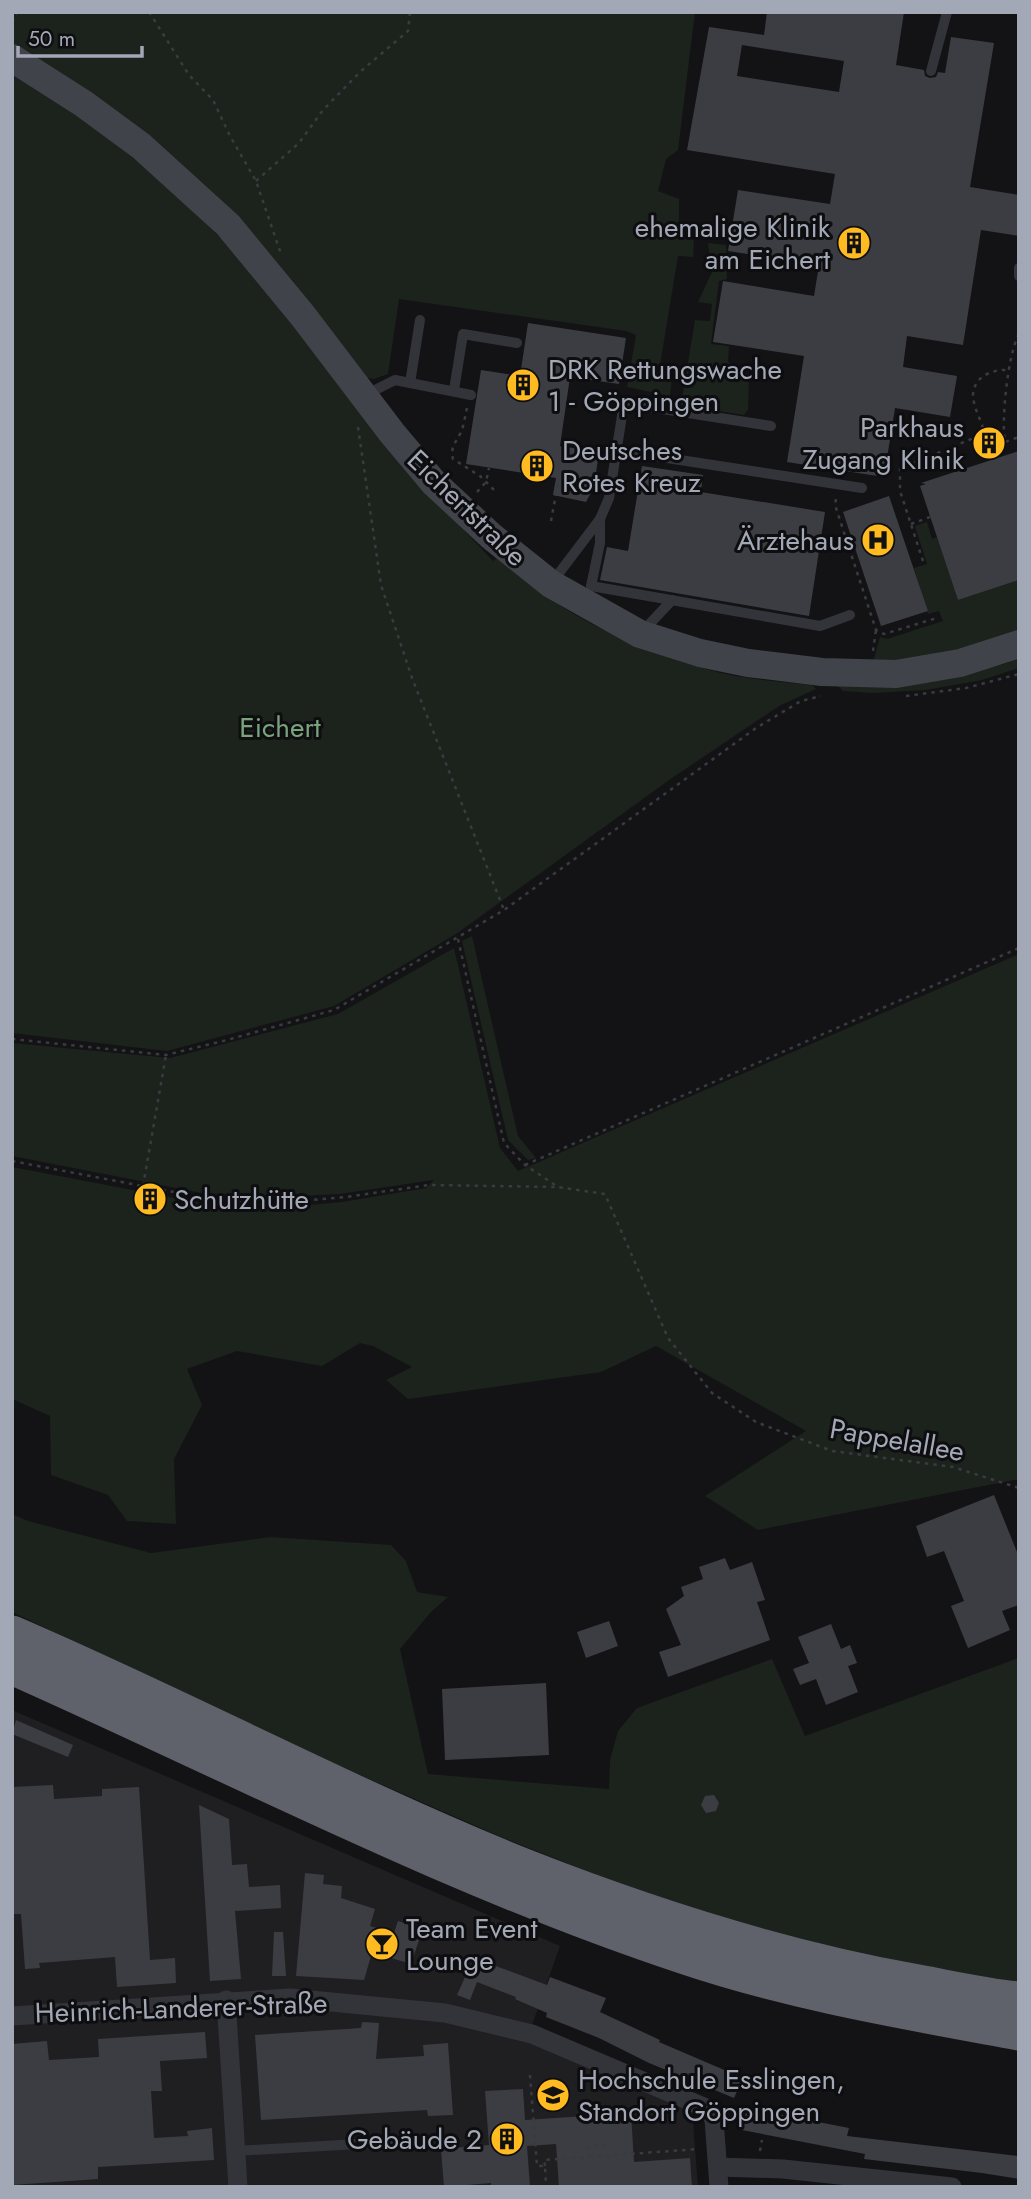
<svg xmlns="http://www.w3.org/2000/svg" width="1031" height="2199" viewBox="0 0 1031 2199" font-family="Jost,sans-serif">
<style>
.built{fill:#1f1f22}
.green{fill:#1b231c}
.building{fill:#3c3d42;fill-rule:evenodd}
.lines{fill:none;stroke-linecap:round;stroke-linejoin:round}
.path{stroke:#393b41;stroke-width:2.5;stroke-dasharray:3.5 5;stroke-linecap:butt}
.lane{stroke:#33343a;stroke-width:10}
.street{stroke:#33343a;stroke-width:19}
.secondary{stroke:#41434a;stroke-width:28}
.highway{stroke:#5f626b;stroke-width:37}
.labels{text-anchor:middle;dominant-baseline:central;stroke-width:6;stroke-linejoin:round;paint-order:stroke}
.poi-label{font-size:28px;fill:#a3a8b6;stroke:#0e0e10;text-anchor:start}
.street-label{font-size:28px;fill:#a3a8b6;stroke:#0e0e10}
.park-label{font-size:28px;fill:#79a37d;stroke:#0e0e10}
</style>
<rect width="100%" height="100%" fill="#131315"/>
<!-- built -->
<polygon class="built" points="12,1710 560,1946 532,2025 691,2096 698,2187 12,2187"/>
<!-- green -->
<g class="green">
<polygon points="12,12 695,12 678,150 666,159 658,191 679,199 679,222 694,241 693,257 678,256 660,365 673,368 670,396 627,387 636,335 626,331 399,299 388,374 374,379 367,378 29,52 12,43"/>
<path d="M12,74L95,125L182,200L232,249L412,475L493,561L498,558C516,572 533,589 553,601C599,631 652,654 706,669C740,679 777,681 812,685L816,689L779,706L672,778L456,934L334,1006L167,1051L12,1033Z"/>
<polygon points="708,243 726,245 727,279 719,281 711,344 729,346 728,362 749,375 748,410 744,415 681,405 695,320 710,321 712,304 698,302 712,272"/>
<polygon points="927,522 932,539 937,537 958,600 1019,580 1019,632 983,647 872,666 880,637 887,639 943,621 939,611 928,614 914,568 927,564 915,526"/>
<path d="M1019,659V668L982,680L926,690L873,693L843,691L834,682C897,679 959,681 1019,659Z"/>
<polygon points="472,936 518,1136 536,1158 528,1160 508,1140 462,941"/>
<polygon points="454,948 500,1148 518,1171 1019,954 1019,1479 758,1530 705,1496 806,1431 656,1346 601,1372 408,1399 386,1380 412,1367 373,1346 360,1343 322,1366 237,1351 187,1369 202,1405 174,1459 176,1524 127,1521 108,1495 51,1475 50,1416 12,1399 12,1167 201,1203 276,1208 342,1202 426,1188 434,1180 339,1194 278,1197 207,1194 12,1156 12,1043 170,1058 338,1014"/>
<polygon points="12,1514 28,1521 151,1553 270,1537 391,1545 406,1561 417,1592 448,1597 431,1612 400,1649 428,1774 609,1789 610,1760 618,1731 637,1708 772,1659 805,1736 1019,1658 1019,1982 924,1968 763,1932 645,1894 501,1837 301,1749 12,1612"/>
</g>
<!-- building -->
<g class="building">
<path d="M767,12H904L896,65L924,70L925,76L930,78L936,77L938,72L945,73L951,37L994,43L970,187L1019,195V236L981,230L963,345L907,336L903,367L957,376L950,417L895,408L884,477L787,462L804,356L713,342L723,281L814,296L819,265L728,251L738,190L830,204L835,174L687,150L709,27L764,35ZM742,45L844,61L839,92L737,76Z"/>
<polygon points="528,323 626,338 619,384 570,377 560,446 599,452 594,487 586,502 553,495 556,478 466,464 481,370 520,376"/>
<polygon points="1019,451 1019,580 958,600 920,486 926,484 921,483"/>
<polygon points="642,466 703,475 701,492 825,512 809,616 600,580 607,547 628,551"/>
<polygon points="889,496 928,611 881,626 843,512"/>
<polygon points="145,1189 158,1192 155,1208 141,1205"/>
<polygon points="994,1495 1019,1557 1019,1605 1002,1611 1010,1630 968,1648 951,1606 964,1601 944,1551 927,1557 916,1526"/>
<polygon points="725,1558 730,1570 752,1562 765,1600 757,1602 770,1640 668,1677 659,1652 681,1645 666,1609 684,1596 681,1587 703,1579 699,1567"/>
<polygon points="609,1621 618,1646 586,1658 577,1632"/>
<polygon points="831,1624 841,1649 850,1645 857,1663 848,1666 858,1692 826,1705 816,1679 800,1685 793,1669 809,1663 798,1637"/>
<polygon points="546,1683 549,1755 445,1760 442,1689"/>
<polygon points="16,1720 73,1745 68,1757 12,1734"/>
<polygon points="53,1785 54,1799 102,1796 102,1789 139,1787 150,1960 175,1958 176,1983 117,1987 115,1957 39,1963 40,1968 25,1969 21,1914 14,1914 12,1889 12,1787"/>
<polygon points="714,1795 719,1803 716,1811 706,1813 701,1805 705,1796"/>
<polygon points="199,1805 229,1819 232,1865 247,1864 249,1887 280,1885 281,1908 235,1911 241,1979 210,1981"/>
<polygon points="305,1873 324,1875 323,1884 342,1886 341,1898 375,1909 370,1926 394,1933 398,1921 413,1926 409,1937 419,1940 411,1964 378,1954 377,1958 371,1956 364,1980 296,1976"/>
<polygon points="274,1932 283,1932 286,1976 272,1976"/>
<polygon points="477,1959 547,1985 550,1977 606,1998 600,2012 660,2040 659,2042 743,2078 734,2098 649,2063 599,2038 546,2017 547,2013 515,1999 516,1997 477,1982 470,2000 457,1995 466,1975 470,1977"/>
<polygon points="362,2022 379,2023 376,2059 424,2056 423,2045 448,2043 453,2115 428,2116 427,2110 261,2120 255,2035 361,2028"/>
<polygon points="205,2032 207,2058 160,2061 162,2091 151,2091 154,2138 188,2136 187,2131 212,2128 214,2160 98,2167 98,2179 12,2185 12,2044 47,2041 49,2060 99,2057 98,2039"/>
<polygon points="523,2089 525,2120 631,2113 634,2162 690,2158 692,2187 559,2187 556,2144 527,2146 530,2187 491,2187 491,2183 444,2187 441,2149 489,2145 485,2091"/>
<polygon points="747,2108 849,2128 847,2136 1019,2156 1019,2179 982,2173 864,2159 865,2154 742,2130"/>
</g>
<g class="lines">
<!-- path -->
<g class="path">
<polyline points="149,12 189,75 213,100 230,136 256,181 281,254"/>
<polyline points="12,22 17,12"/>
<polyline points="256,181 299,143 323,110 360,72 408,31 410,12"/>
<path d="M1019,334C1008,353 1001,420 1005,442L1019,437"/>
<path d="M467,408C465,416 464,425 461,432C456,443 450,446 453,459L480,476L495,491"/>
<polyline points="358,427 381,585 412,678 504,910"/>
<path d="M983,428C980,418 973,406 973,395C974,375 994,369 1010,370"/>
<polyline points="477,492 486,482 489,468"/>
<polyline points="836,499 835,505 876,630 884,634 937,618"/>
<polyline points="551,521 559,478"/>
<polyline points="911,524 930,517"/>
<polyline points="923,561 900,491 900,469 976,437 1005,442"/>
<polyline points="873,651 876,630"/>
<polyline points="906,696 966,688 1019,674"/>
<polyline points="458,939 504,1143 525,1165 558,1187 605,1194 668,1338 712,1393 756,1422 832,1451 953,1467 1019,1488"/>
<polyline points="12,1039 166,1055 227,1040 334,1010 504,910 756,728 801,701 821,696"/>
<polyline points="12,1161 210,1199 278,1203 346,1197 429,1185 558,1187"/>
<polyline points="525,1165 1019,948"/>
<polyline points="143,1186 166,1055"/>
<polyline points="530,2075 537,2166 545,2166 546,2187"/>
<polyline points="760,2151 762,2140"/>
<polyline points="610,2156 611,2164"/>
<polyline points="588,2157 588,2147 607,2145 606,2141"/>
<polyline points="545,2166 544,2160 699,2149"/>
</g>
<!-- lane -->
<g class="lane">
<polyline points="931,71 947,12"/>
<polyline points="1019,268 1019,276"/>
<polyline points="410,383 420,320"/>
<polyline points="454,390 463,334 517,343"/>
<polyline points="365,395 395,380 471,395"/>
<polyline points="615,450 862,488"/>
<polyline points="600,519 600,543 591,586 820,626 850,615"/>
<polyline points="553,581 600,519 609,498 624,403 771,426"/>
<polyline points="643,631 672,600"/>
<polyline points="235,2151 427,2140"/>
</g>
<!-- street -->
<g class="street">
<polyline points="226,2000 238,2187"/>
<polyline points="12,2016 290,1998 445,2013 532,2034 706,2108 714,2119 719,2187"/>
<polyline points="718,2167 783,2169 952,2187"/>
</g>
<!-- secondary -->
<polyline class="secondary" points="12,58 84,104 141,146 228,225 303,316 392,433 434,483 491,536 551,584 640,634 700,653 748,663 822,672 896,674 960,663 1019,644"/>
<!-- highway -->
<g class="highway">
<path d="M12,1634C184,1708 350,1797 524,1867C651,1917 783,1959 918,1983C951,1989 985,1997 1019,2000"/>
<path d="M12,1666C235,1765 450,1878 682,1955C791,1992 905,2011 1019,2032"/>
</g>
</g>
<!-- icons -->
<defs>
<symbol id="building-disc" viewBox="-11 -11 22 22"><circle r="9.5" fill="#ffbb20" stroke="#0e0e10"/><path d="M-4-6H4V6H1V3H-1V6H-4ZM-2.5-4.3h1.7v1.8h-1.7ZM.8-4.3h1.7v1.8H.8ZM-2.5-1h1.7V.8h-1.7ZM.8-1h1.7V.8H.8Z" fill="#111"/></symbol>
<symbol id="hospital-disc" viewBox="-11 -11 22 22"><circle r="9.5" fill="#ffbb20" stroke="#0e0e10"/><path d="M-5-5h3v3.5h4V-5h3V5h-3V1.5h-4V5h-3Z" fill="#111"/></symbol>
<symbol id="bar-disc" viewBox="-11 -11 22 22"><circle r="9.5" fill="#ffbb20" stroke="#0e0e10"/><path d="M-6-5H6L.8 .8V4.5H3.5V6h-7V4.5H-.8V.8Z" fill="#111"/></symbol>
<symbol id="university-disc" viewBox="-11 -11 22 22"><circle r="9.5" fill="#ffbb20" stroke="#0e0e10"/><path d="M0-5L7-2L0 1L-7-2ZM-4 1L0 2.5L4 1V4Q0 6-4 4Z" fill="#111"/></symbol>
</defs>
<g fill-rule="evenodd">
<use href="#building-disc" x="835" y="224" width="38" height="38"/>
<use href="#building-disc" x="504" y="366" width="38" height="38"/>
<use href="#building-disc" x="970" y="424" width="38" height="38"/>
<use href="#building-disc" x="518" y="447" width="38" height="38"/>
<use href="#hospital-disc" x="859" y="521" width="38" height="38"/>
<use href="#building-disc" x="131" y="1180" width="38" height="38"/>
<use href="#bar-disc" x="363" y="1925" width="38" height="38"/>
<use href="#university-disc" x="534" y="2076" width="38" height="38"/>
<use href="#building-disc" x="488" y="2120" width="38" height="38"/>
</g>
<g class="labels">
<!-- poi labels -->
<g class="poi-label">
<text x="830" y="227" text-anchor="end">ehemalige Klinik<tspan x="830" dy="32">am Eichert</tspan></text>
<text x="548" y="369">DRK Rettungswache<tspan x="548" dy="32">1 - Göppingen</tspan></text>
<text x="964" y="427" text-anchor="end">Parkhaus<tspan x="964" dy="32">Zugang Klinik</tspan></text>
<text x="562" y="450">Deutsches<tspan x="562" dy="32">Rotes Kreuz</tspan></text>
<text x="854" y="540" text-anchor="end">Ärztehaus</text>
<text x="174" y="1199">Schutzhütte</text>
<text x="406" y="1928">Team Event<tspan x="406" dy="32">Lounge</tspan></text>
<text x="578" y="2079">Hochschule Esslingen,<tspan x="578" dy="32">Standort Göppingen</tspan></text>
<text x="482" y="2139" text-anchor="end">Gebäude 2</text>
</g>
<!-- street labels -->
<g class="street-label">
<text transform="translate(467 508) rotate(44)">Eichertstraße</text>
<text transform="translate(897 1440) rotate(10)">Pappelallee</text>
<text transform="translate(181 2008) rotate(-2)">Heinrich-Landerer-Straße</text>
</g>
<!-- park labels -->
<g class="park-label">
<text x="280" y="727">Eichert</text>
</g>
</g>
<!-- border -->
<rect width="1031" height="2199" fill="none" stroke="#a3a8b6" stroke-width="28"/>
<!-- scale -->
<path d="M18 46v10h124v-10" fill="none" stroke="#a3a8b6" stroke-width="3.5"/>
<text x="28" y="46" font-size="21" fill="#a3a8b6" stroke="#0e0e10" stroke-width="5" paint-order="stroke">50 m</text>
</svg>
